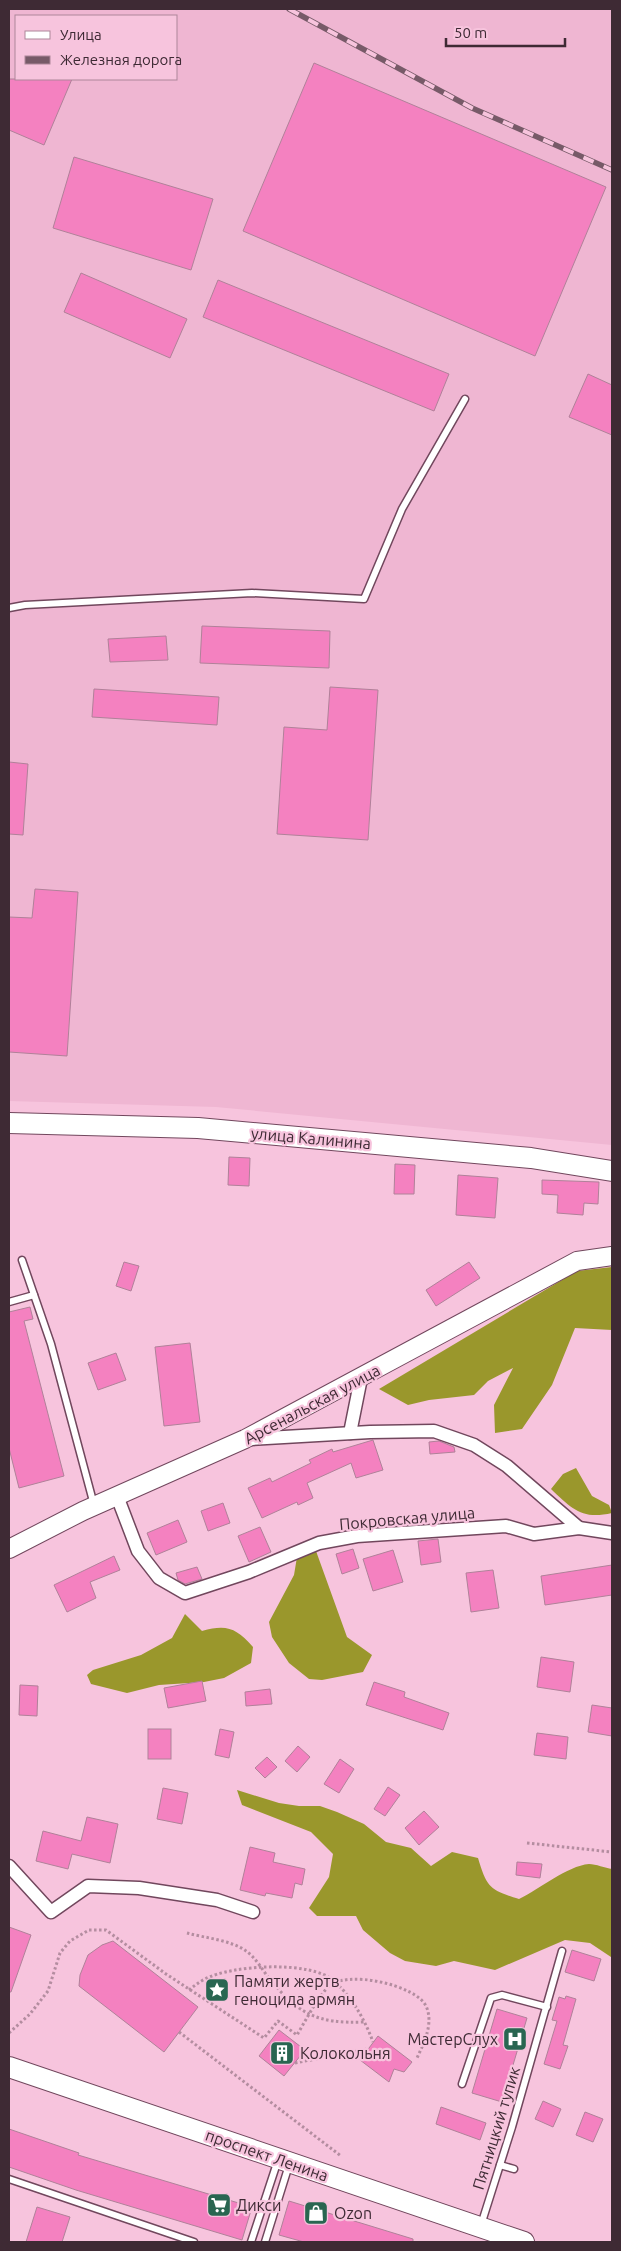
<svg xmlns="http://www.w3.org/2000/svg" width="621" height="2251" viewBox="0 0 621 2251" font-family="Ubuntu,sans-serif">
<style>
.built{fill:#efb6d2;fill-rule:evenodd}
.forest{fill:#9a972c}
.building{fill:#f481c0;stroke:#b08199}
.lines{fill:none;stroke-linecap:round;stroke-linejoin:round}
.lane-casing{stroke:#71475d;stroke-width:9}
.street-casing{stroke:#71475d;stroke-width:15}
.secondary-casing{stroke:#71475d;stroke-width:20}
.primary-casing{stroke:#71475d;stroke-width:22}
.path{stroke:#b48da0;stroke-width:3;stroke-dasharray:2.5 2.5;stroke-linecap:butt}
.lane{stroke:#fff;stroke-width:6}
.street{stroke:#fff;stroke-width:12}
.secondary{stroke:#fff;stroke-width:18}
.primary{stroke:#fff;stroke-width:20}
.rail-casing{stroke:#775a68;stroke-width:5.5}
.rail{stroke:#f7c4dd;stroke-width:4;stroke-dasharray:11;stroke-linecap:butt}
.labels{text-anchor:middle;dominant-baseline:central;stroke-width:4.5;stroke-linejoin:round;paint-order:stroke}
.street-label{font-size:16px;fill:#3e2a34;stroke:#f7c4dd}
.poi-label{font-size:16px;fill:#3e2a34;stroke:#f7c4dd;text-anchor:start}
</style>
<rect width="100%" height="100%" fill="#f7c4dd"/>
<!-- built -->
<path class="built" d="M9,9H612V1145L216,1107L9,1101ZM16,16H176V79H16Z"/>
<!-- forest -->
<g class="forest">
<polygon points="612,1267 612,1330 575,1328 552,1385 522,1429 495,1433 494,1405 513,1368 488,1381 474,1395 429,1400 408,1405 379,1389 577,1271"/>
<path d="M576,1468L592,1496L609,1505L612,1513C582,1520 572,1509 551,1489L563,1474Z"/>
<polygon points="316,1551 347,1637 372,1655 363,1672 322,1680 309,1679 289,1663 272,1637 269,1622 294,1575 297,1557"/>
<path d="M185,1614L202,1631C227,1624 236,1628 253,1647L251,1663L224,1678L204,1682L159,1685L127,1693L91,1684L87,1675L93,1670L141,1655L172,1638Z"/>
<path d="M237,1790L279,1803L299,1806H320L337,1812L364,1824L386,1842L411,1848L431,1866L452,1852L478,1858C487,1888 490,1890 519,1899C540,1889 567,1866 589,1864C596,1864 605,1868 612,1869V1972L611,1957L590,1943L565,1940L495,1970L454,1961L436,1966L405,1961L390,1953L363,1930L356,1916H317L309,1908L329,1877L333,1854L311,1832L242,1805Z"/>
</g>
<!-- building -->
<g class="building">
<polygon points="314,63 606,187 535,356 243,231"/>
<polygon points="9,79 72,79 44,145 9,130"/>
<polygon points="74,157 213,199 191,270 53,228"/>
<polygon points="81,273 187,319 170,358 64,312"/>
<polygon points="218,280 449,374 434,411 203,317"/>
<polygon points="588,374 612,385 612,435 569,417"/>
<polygon points="202,626 330,631 329,668 200,663"/>
<polygon points="166,636 168,660 110,662 108,639"/>
<polygon points="330,687 378,690 368,840 277,834 284,727 327,730"/>
<polygon points="94,689 219,697 217,725 92,717"/>
<polygon points="9,762 28,764 23,835 9,834"/>
<polygon points="35,889 78,892 67,1056 9,1052 9,917 32,918"/>
<polygon points="229,1157 250,1158 249,1186 228,1185"/>
<polygon points="395,1164 415,1165 414,1194 394,1194"/>
<polygon points="458,1175 498,1178 495,1218 456,1215"/>
<polygon points="542,1180 599,1182 598,1204 584,1203 583,1215 557,1213 558,1195 542,1194"/>
<polygon points="124,1262 139,1266 131,1291 116,1286"/>
<polygon points="469,1262 480,1278 436,1306 426,1290"/>
<polygon points="30,1307 33,1319 24,1321 64,1476 19,1488 9,1448 9,1312"/>
<polygon points="190,1343 200,1422 164,1426 155,1347"/>
<polygon points="116,1353 126,1380 98,1390 88,1363"/>
<polygon points="373,1440 383,1470 356,1478 351,1463 307,1483 313,1498 298,1505 297,1502 262,1518 248,1488 270,1478 272,1482 311,1463 309,1460 332,1449 333,1452"/>
<polygon points="439,1441 454,1447 455,1452 430,1454 429,1442"/>
<polygon points="223,1503 230,1523 208,1531 201,1511"/>
<polygon points="178,1520 187,1542 156,1555 147,1533"/>
<polygon points="260,1527 271,1552 249,1562 238,1536"/>
<polygon points="438,1539 441,1562 421,1565 418,1541"/>
<polygon points="353,1549 359,1568 342,1574 336,1554"/>
<polygon points="393,1550 403,1582 373,1591 363,1559"/>
<polygon points="114,1556 120,1570 90,1582 96,1598 67,1612 54,1585"/>
<polygon points="612,1565 612,1595 545,1605 541,1576"/>
<polygon points="197,1567 202,1579 185,1584 178,1580 176,1573"/>
<polygon points="493,1570 499,1608 471,1612 466,1573"/>
<polygon points="541,1657 574,1662 570,1692 537,1687"/>
<polygon points="202,1681 206,1701 168,1708 164,1688"/>
<polygon points="374,1682 405,1692 404,1697 449,1713 443,1730 366,1705"/>
<polygon points="20,1685 38,1686 37,1716 19,1715"/>
<polygon points="270,1689 272,1704 246,1706 245,1692"/>
<polygon points="592,1705 612,1708 612,1736 588,1732"/>
<rect x="148" y="1729" width="23" height="30"/>
<polygon points="220,1729 234,1732 229,1758 215,1755"/>
<polygon points="537,1733 568,1737 566,1759 534,1755"/>
<polygon points="298,1746 310,1757 297,1772 285,1761"/>
<polygon points="267,1757 277,1767 265,1778 255,1768"/>
<polygon points="340,1759 354,1769 339,1793 324,1784"/>
<polygon points="388,1787 400,1795 385,1816 374,1809"/>
<polygon points="163,1788 188,1793 182,1824 157,1819"/>
<polygon points="424,1811 439,1827 419,1845 405,1828"/>
<polygon points="87,1817 118,1824 110,1863 72,1854 68,1869 36,1861 43,1831 81,1841"/>
<polygon points="250,1847 275,1853 273,1862 305,1869 302,1885 295,1883 292,1898 266,1893 265,1896 240,1890"/>
<polygon points="517,1862 542,1864 540,1878 516,1875"/>
<polygon points="9,1927 31,1935 11,1992 9,1992"/>
<polygon points="113,1941 198,2007 164,2052 79,1986 80,1975 88,1955 102,1945"/>
<polygon points="572,1950 601,1959 594,1981 565,1972"/>
<polygon points="566,1996 576,1999 563,2045 568,2046 560,2069 544,2064 557,2021 552,2020 559,1997 565,1999"/>
<polygon points="497,2009 527,2018 502,2102 472,2093"/>
<polygon points="279,2030 305,2050 284,2076 259,2056"/>
<polygon points="378,2036 412,2062 404,2072 394,2069 389,2082 360,2060"/>
<polygon points="543,2101 561,2109 553,2127 535,2119"/>
<polygon points="441,2107 486,2123 480,2140 436,2124"/>
<polygon points="585,2112 603,2119 593,2142 576,2135"/>
<polygon points="9,2129 79,2153 78,2155 252,2207 242,2240 76,2190 9,2167"/>
<polygon points="289,2201 413,2239 413,2242 304,2242 279,2235"/>
<polygon points="37,2207 70,2217 62,2242 26,2242"/>
</g>
<g class="lines">
<defs>
<g id="lane">
<polyline points="9,608 25,605 252,593 364,599 402,509 465,399"/>
<polyline points="22,1260 51,1344 94,1505"/>
<polyline points="9,1302 34,1295"/>
<polyline points="462,2084 491,1998 502,1995 547,2007"/>
<polyline points="500,2165 514,2169"/>
<polyline points="9,2179 194,2242"/>
<polyline points="481,2225 512,2127 562,1951"/>
<polyline points="251,2242 278,2160"/>
<polyline points="265,2242 289,2165"/>
</g>
<g id="street">
<polyline points="350,1433 361,1378"/>
<polyline points="250,1439 370,1432 434,1431 474,1445 507,1466 579,1528"/>
<polyline points="117,1496 138,1551 159,1578 185,1593 249,1572 319,1543 357,1536 506,1526 534,1534 579,1528 612,1533"/>
<polyline points="9,1866 51,1912 88,1886 139,1888 217,1900 253,1912"/>
</g>
<polyline id="secondary" points="9,1549 83,1511 245,1439 577,1261 612,1256"/>
<g id="primary">
<polyline points="9,1123 198,1128 531,1158 612,1171"/>
<polyline points="9,2067 524,2242"/>
</g>
</defs>
<!-- lane casing -->
<use href="#lane" class="lane-casing"/>
<!-- street casing -->
<use href="#street" class="street-casing"/>
<!-- secondary casing -->
<use href="#secondary" class="secondary-casing"/>
<!-- primary casing -->
<use href="#primary" class="primary-casing"/>
<!-- path -->
<g class="path">
<polyline points="527,1843 612,1852"/>
<path d="M187,1933C205,1938 231,1940 246,1951C255,1957 262,1969 268,1977C298,2014 317,2024 364,2022"/>
<path d="M189,1990C194,1986 199,1982 205,1979C231,1965 311,1960 334,1981C352,1997 365,2020 373,2042"/>
<polyline points="179,2032 341,2156"/>
<path d="M9,2033L30,2014L48,1991L60,1953L70,1941L89,1930H106L166,1974L264,2038L278,2021L297,2035C306,2020 316,2000 328,1987C346,1969 416,1985 426,2006C434,2023 424,2043 417,2058"/>
<polyline points="295,2063 368,2049"/>
</g>
<!-- lane -->
<use href="#lane" class="lane"/>
<!-- street -->
<use href="#street" class="street"/>
<!-- secondary -->
<use href="#secondary" class="secondary"/>
<!-- primary -->
<use href="#primary" class="primary"/>
<defs>
<polyline id="rail" points="289,9 472,108 612,170"/>
</defs>
<!-- rail casing -->
<use href="#rail" class="rail-casing"/>
<!-- rail -->
<use href="#rail" class="rail"/>
</g>
<!-- icons -->
<defs>
<symbol id="sight-square" viewBox="-11 -11 22 22"><rect x="-9" y="-9" width="18" height="18" rx="4" fill="#296651" stroke="#f7c4dd"/><path d="M0-6L1.8-2.2L6-1.7L2.9 1.2L3.7 5.4L0 3.3L-3.7 5.4L-2.9 1.2L-6-1.7L-1.8-2.2Z" fill="#fff"/></symbol>
<symbol id="hospital-square" viewBox="-11 -11 22 22"><rect x="-9" y="-9" width="18" height="18" rx="4" fill="#296651" stroke="#f7c4dd"/><path d="M-5-5h3v3.5h4V-5h3V5h-3V1.5h-4V5h-3Z" fill="#fff"/></symbol>
<symbol id="building-square" viewBox="-11 -11 22 22"><rect x="-9" y="-9" width="18" height="18" rx="4" fill="#296651" stroke="#f7c4dd"/><path d="M-4-6H4V6H1V3H-1V6H-4ZM-2.5-4.3h1.7v1.8h-1.7ZM.8-4.3h1.7v1.8H.8ZM-2.5-1h1.7V.8h-1.7ZM.8-1h1.7V.8H.8Z" fill="#fff"/></symbol>
<symbol id="supermarket-square" viewBox="-11 -11 22 22"><rect x="-9" y="-9" width="18" height="18" rx="4" fill="#296651" stroke="#f7c4dd"/><path d="M-6-5.5h2.5l.6 2H6L4.5 2H-2.5L-4.4-4H-6ZM-1.5 3.2a1.3 1.3 0 1 0 .1 0ZM3 3.2a1.3 1.3 0 1 0 .1 0Z" fill="#fff"/></symbol>
<symbol id="shop-square" viewBox="-11 -11 22 22"><rect x="-9" y="-9" width="18" height="18" rx="4" fill="#296651" stroke="#f7c4dd"/><path d="M-5-2.5h2.3a2.7 3.5 0 0 1 5.4 0H5L5.5 6h-11ZM-1.5-2.5h3a1.5 2.3 0 0 0-3 0Z" fill="#fff"/></symbol>
</defs>
<g fill-rule="evenodd">
<use href="#sight-square" x="203" y="1976" width="28" height="28"/>
<use href="#hospital-square" x="501" y="2025" width="28" height="28"/>
<use href="#building-square" x="268" y="2039" width="28" height="28"/>
<use href="#supermarket-square" x="205" y="2191" width="28" height="28"/>
<use href="#shop-square" x="302" y="2199" width="28" height="28"/>
</g>
<g class="labels">
<!-- street labels -->
<g class="street-label">
<text transform="translate(311 1138) rotate(5)">улица Калинина</text>
<text transform="translate(312 1404) rotate(-28)">Арсенальская улица</text>
<text transform="translate(407 1518) rotate(-5)">Покровская улица</text>
<text transform="translate(496 2128) rotate(-73)">Пятницкий тупик</text>
<text transform="translate(267 2155) rotate(19)">проспект Ленина</text>
</g>
<!-- poi labels -->
<g class="poi-label">
<text x="234" y="1981">Памяти жертв<tspan x="234" dy="18">геноцида армян</tspan></text>
<text x="498" y="2039" text-anchor="end">МастерСлух</text>
<text x="300" y="2053">Колокольня</text>
<text x="236" y="2205">Дикси</text>
<text x="334" y="2213">Ozon</text>
</g>
</g>
<!-- border -->
<rect width="621" height="2251" fill="none" stroke="#3e2a34" stroke-width="20"/>
<!-- legend -->
<rect x="15" y="15" width="162" height="65" fill="#f7c4dd" stroke="#ad8699"/>
<rect x="25" y="31" width="25" height="8" fill="#ffffff" stroke="#ad8699"/>
<text x="60" y="40" font-size="15" fill="#3e2a34">Улица</text>
<rect x="25" y="56" width="25" height="8" fill="#775a68" stroke="#ad8699"/>
<text x="60" y="65" font-size="15" fill="#3e2a34">Железная дорога</text>
<!-- scale -->
<path d="M446 38v8h119v-8" fill="none" stroke="#3e2a34" stroke-width="2.5"/>
<text x="454" y="38" font-size="15" fill="#3e2a34" stroke="#f7c4dd" stroke-width="4" paint-order="stroke">50 m</text>
</svg>
